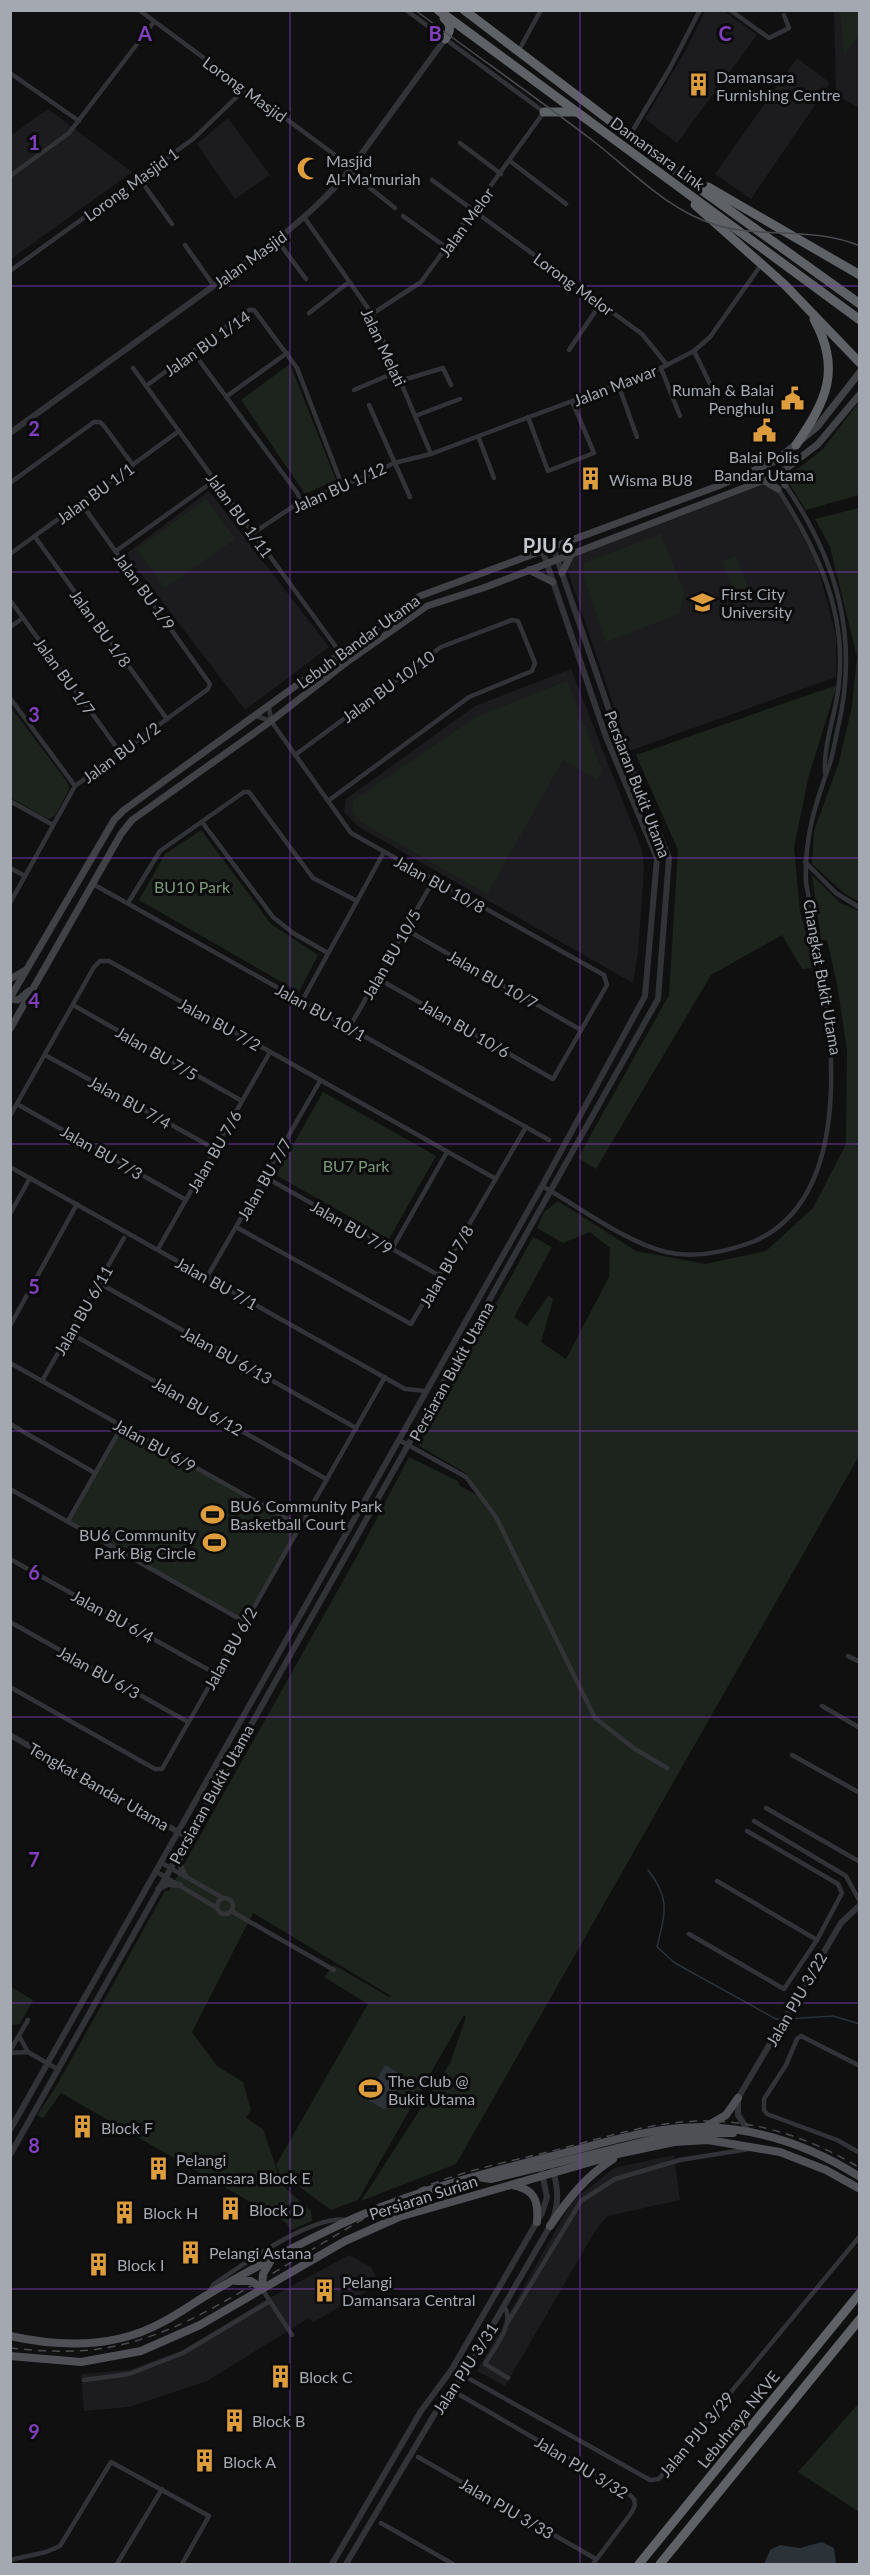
<svg xmlns="http://www.w3.org/2000/svg" width="870" height="2575" viewBox="0 0 870 2575" font-family="Lato,sans-serif">
<style>
.built{fill:#1c1c1e}
.green{fill:#1d241d}
.water{fill:#2b3338}
.lines{fill:none;stroke-linecap:round;stroke-linejoin:round}
.stream{stroke:#2b3338;stroke-width:1.5}
.minor{stroke:#323336;stroke-width:4.5}
.tertiary{stroke:#323336;stroke-width:6}
.secondary{stroke:#404246;stroke-width:7}
.primary{stroke:#4e5055;stroke-width:8}
.motorway{stroke:#5e6166;stroke-width:9}
.tram{stroke:#494b4f;stroke-width:1.5}
.rail{stroke:#494b4f;stroke-width:1.5;stroke-dasharray:8 6;stroke-linecap:butt}
.grid{fill:none;stroke:#813fbd;stroke-width:1.5;stroke-opacity:0.55}
.labels{text-anchor:middle;dominant-baseline:central;stroke-width:6;stroke-linejoin:round;paint-order:stroke}
.poi-label{font-size:16px;fill:#a3a8b1;stroke:#0b0b0c;text-anchor:start}
.street-label{font-size:16px;fill:#a3a8b1;stroke:#0b0b0c}
.park-label{font-size:16px;fill:#7c9a7c;stroke:#0b0b0c}
.quarter-label{font-size:20px;font-weight:bold;fill:#c3c7cd;stroke:#0b0b0c}
.grid-label{font-size:20px;text-anchor:middle;font-weight:bold;fill:#813fbd;stroke:#0b0b0c;stroke-width:6;stroke-linejoin:round;paint-order:stroke}
</style>
<rect width="100%" height="100%" fill="#101011"/>
<!-- built -->
<g class="built">
<polygon points="705,11 724,11 757,35 677,143 645,119 686,50"/>
<polygon points="834,11 859,11 859,108 836,95"/>
<polygon points="797,58 830,83 751,199 715,174"/>
<polygon points="48,109 132,172 11,259 10,136"/>
<polygon points="228,118 270,175 235,199 197,144"/>
<polygon points="762,485 778,490 816,561 836,635 836,677 629,751 567,569 574,557"/>
<polygon points="209,491 329,647 245,710 126,554"/>
<polygon points="571,669 642,850 644,870 638,953 633,983 359,827 344,812 346,799 475,706"/>
<polygon points="674,2155 680,2200 608,2216 597,2228 505,2386 477,2371 572,2201 614,2168"/>
<polygon points="349,2255 371,2267 376,2277 364,2283 368,2291 313,2322 309,2318 207,2381 129,2407 84,2411 81,2374 129,2370 183,2350 262,2302"/>
</g>
<!-- green -->
<g class="green">
<polygon points="840,11 859,11 859,35 844,54"/>
<polygon points="290,364 336,480 305,494 241,400"/>
<polygon points="859,402 859,495 806,510 790,485 789,476 823,449"/>
<polygon points="206,499 235,539 165,588 137,549"/>
<polygon points="859,508 860,508 859,902 844,893 812,864 814,831 839,762 852,706 857,657 830,547 815,519"/>
<polygon points="661,534 685,593 679,614 606,642 584,576 584,563"/>
<polygon points="736,556 748,587 734,592 722,561"/>
<polygon points="567,681 602,771 597,779 563,760 487,894 361,822 352,811 353,801 478,716"/>
<polygon points="837,685 809,775 794,847 800,912 817,968 802,969 782,935 711,975 596,1169 578,1158 669,995 678,850 636,755"/>
<polygon points="10,706 68,783 69,789 55,816 48,819 11,798"/>
<polygon points="201,830 271,924 318,955 299,992 139,900 165,854"/>
<polygon points="812,875 840,903 859,911 859,1456 456,2164 361,2201 450,2063 466,2017 464,2015 358,2200 331,2210 297,2185 286,2188 276,2165 368,2004 324,1977 334,1965 389,1997 391,1996 253,1913 192,2032 217,2066 243,2082 251,2110 246,2118 263,2129 282,2185 311,2211 312,2221 291,2230 285,2222 61,2093 43,2118 37,2115 57,2085 165,1891 169,1891 356,1558 409,1457 458,1481 460,1486 483,1498 467,1474 418,1445 533,1237 552,1247 514,1317 527,1326 549,1295 553,1300 541,1342 566,1359 609,1277 610,1248 590,1232 563,1243 537,1228 544,1212 558,1201 636,1251 705,1264 766,1251 813,1208 846,1144 847,1050 837,984 827,940 821,940"/>
<polygon points="323,1092 436,1156 389,1239 276,1175"/>
<polygon points="122,1427 298,1526 244,1621 69,1521"/>
<polygon points="11,1987 33,2000 20,2024 11,2025"/>
<polygon points="859,2403 859,2512 798,2472"/>
</g>
<!-- water -->
<g class="water">
<polygon points="385,2065 404,2076 385,2110 366,2099"/>
<polygon points="822,2542 834,2548 836,2564 764,2564 770,2550 780,2545 800,2548"/>
</g>
<g class="lines">
<!-- stream -->
<g class="stream">
<path d="M648,1870C671,1899 665,1913 657,1947L675,1963L776,2019H782"/>
<polyline points="787,2019 833,2016 860,2024"/>
</g>
<!-- minor -->
<g class="minor">
<polyline points="139,10 343,161 349,171 395,208"/>
<polyline points="730,10 769,38 789,28 784,15"/>
<polyline points="519,50 541,10"/>
<polyline points="10,73 79,121"/>
<polyline points="630,135 670,68 700,10"/>
<polyline points="460,143 501,174"/>
<polyline points="510,161 566,204"/>
<polyline points="10,176 69,133 154,22"/>
<polyline points="139,178 172,224"/>
<polyline points="432,180 642,334 667,365"/>
<polyline points="403,216 447,248"/>
<polyline points="304,217 372,314 431,454"/>
<polyline points="277,240 306,279"/>
<polyline points="185,245 214,286"/>
<polyline points="10,271 193,139 245,89"/>
<polyline points="309,313 349,282"/>
<polyline points="372,314 421,282 544,112 406,10"/>
<polyline points="569,350 601,303"/>
<polyline points="694,351 713,390"/>
<polyline points="193,352 298,494 300,502"/>
<polyline points="133,368 347,662"/>
<polyline points="661,368 680,416"/>
<polyline points="400,381 443,368 451,385"/>
<polyline points="618,384 637,437"/>
<polyline points="146,386 249,310 254,310 297,368 342,485"/>
<polyline points="354,390 396,372"/>
<polyline points="227,396 287,353"/>
<polyline points="369,405 410,497"/>
<polyline points="415,416 460,399"/>
<polyline points="528,417 548,471 594,453 572,401"/>
<polyline points="478,436 494,478"/>
<path d="M771,478C812,540 847,605 839,682C837,712 823,743 825,773"/>
<polyline points="10,483 94,422 100,422 104,426 133,465"/>
<polyline points="253,533 300,502 372,474 394,463 431,454 508,425 661,368 694,351 710,337 761,265"/>
<polyline points="35,537 167,719"/>
<polyline points="116,551 215,480"/>
<polyline points="10,554 179,431"/>
<polyline points="10,600 120,752"/>
<polyline points="10,627 23,618"/>
<polyline points="10,698 75,786"/>
<polyline points="269,706 271,721 351,833 604,975 607,985 553,1079 377,978"/>
<polyline points="256,716 271,721"/>
<polyline points="295,755 441,647 512,620 518,621 535,663 532,671 469,697 328,801"/>
<polyline points="10,801 53,825"/>
<polyline points="202,822 273,917 293,933 328,953"/>
<polyline points="805,862 836,893 860,908"/>
<polyline points="10,868 25,876"/>
<polyline points="93,884 549,1140"/>
<polyline points="10,903 75,786 208,689 210,684 81,503"/>
<polyline points="128,903 160,851 244,792 249,792 313,878 357,901"/>
<polyline points="405,929 581,1030"/>
<polyline points="302,1001 384,852"/>
<polyline points="73,1005 242,1101"/>
<polyline points="349,1028 433,881"/>
<polyline points="45,1055 215,1149"/>
<polyline points="17,1104 186,1200"/>
<polyline points="10,1116 94,967 100,961 109,961 496,1179"/>
<polyline points="10,1167 405,1389 426,1391"/>
<polyline points="265,1177 440,1276"/>
<path d="M542,1186C578,1206 627,1243 666,1252C696,1259 726,1252 755,1241C870,1189 826,986 806,883C804,838 815,805 830,763C833,753 835,742 837,732C860,639 838,561 784,483"/>
<polyline points="10,1214 30,1178"/>
<polyline points="236,1227 411,1324 526,1127"/>
<polyline points="158,1249 270,1052"/>
<polyline points="392,1249 447,1152"/>
<polyline points="207,1277 320,1081"/>
<polyline points="99,1283 356,1428"/>
<polyline points="10,1326 77,1204"/>
<polyline points="70,1333 326,1479"/>
<polyline points="10,1363 300,1526"/>
<polyline points="42,1381 124,1238"/>
<polyline points="10,1424 95,1473"/>
<polyline points="399,1440 466,1477 496,1517 595,1718 635,1749 667,1768"/>
<polyline points="10,1489 245,1622"/>
<polyline points="68,1521 122,1426"/>
<polyline points="10,1559 216,1674"/>
<polyline points="10,1622 188,1722"/>
<polyline points="848,1656 860,1662"/>
<polyline points="10,1687 155,1769 162,1769 385,1377"/>
<polyline points="822,1706 860,1728"/>
<polyline points="792,1755 860,1793"/>
<polyline points="766,1808 860,1862"/>
<polyline points="754,1821 846,1876 860,1902"/>
<polyline points="160,1862 223,1898"/>
<polyline points="155,1871 217,1908"/>
<polyline points="717,1881 817,1940"/>
<circle cx="225" cy="1906" r="8"/>
<polyline points="231,1911 334,1970"/>
<polyline points="689,1934 784,1989 817,1940 842,1893 838,1884 747,1831"/>
<polyline points="19,2036 28,2052 59,2070"/>
<polyline points="10,2051 28,2020"/>
<polyline points="10,2053 28,2052"/>
<polyline points="860,2066 801,2036 797,2039 786,2065 764,2099 764,2110 767,2114 837,2140 860,2153"/>
<polyline points="262,2289 292,2335"/>
<path d="M209,2292L214,2284C242,2265 313,2214 347,2220"/>
<path d="M504,2306C516,2323 494,2348 485,2364L508,2378"/>
<polyline points="508,2322 581,2201 615,2179 680,2160 749,2149"/>
<polyline points="452,2369 650,2480 659,2479 860,2236"/>
<polyline points="84,2380 129,2374 183,2353 270,2301"/>
<polyline points="460,2395 628,2493 634,2499 635,2505 632,2512 593,2564"/>
<polyline points="418,2457 596,2559"/>
<polyline points="381,2523 453,2564"/>
<polyline points="10,2560 46,2552 60,2546 111,2462 209,2516 182,2564"/>
<polyline points="117,2564 162,2489"/>
</g>
<!-- tertiary -->
<g class="tertiary">
<path d="M10,433L277,240C303,218 328,197 349,171L445,39"/>
<polyline points="10,1735 187,1837"/>
<polyline points="180,1853 180,1865 185,1876"/>
<polyline points="158,1889 168,1884 180,1885"/>
<polyline points="10,2130 542,1186 645,996 657,858 606,737 543,552"/>
<polyline points="749,2132 738,2115 738,2098 841,1923 860,1905"/>
<polyline points="10,2155 658,999 669,858 617,733 553,547"/>
<polyline points="332,2564 421,2411 452,2369 542,2213 547,2197 542,2173"/>
<path d="M346,2564L434,2415L464,2375L550,2226C559,2207 559,2191 553,2171"/>
</g>
<!-- secondary -->
<g class="secondary">
<polyline points="764,481 778,489"/>
<polyline points="785,485 783,479 787,468"/>
<polyline points="529,570 553,582"/>
<polyline points="562,573 571,555"/>
<polyline points="10,979 24,971"/>
<polyline points="10,998 114,820 124,810 420,596 718,486 775,461 817,427 860,372"/>
<polyline points="10,999 18,1000 29,991"/>
<polyline points="10,1029 121,834 132,820 271,721 347,662 427,606 483,588 778,475 818,444 860,394"/>
</g>
<!-- primary -->
<g class="primary">
<polyline points="707,2126 726,2115 738,2098"/>
<polyline points="477,2177 491,2179 659,2138 687,2134 733,2133"/>
<path d="M512,2185C534,2189 539,2200 537,2222"/>
<path d="M550,2226C568,2199 586,2176 613,2159"/>
<polyline points="236,2281 251,2281 262,2288"/>
<polyline points="262,2288 263,2274 270,2262"/>
<path d="M10,2336C60,2347 115,2348 161,2323C177,2315 192,2304 207,2295C248,2271 289,2249 331,2229C404,2193 486,2173 564,2153C610,2141 658,2126 706,2127C762,2129 813,2147 860,2177"/>
<polyline points="10,2356 81,2362 141,2351 200,2325 345,2241 399,2217 622,2153 674,2142 708,2140 780,2152 826,2170 860,2189"/>
</g>
<!-- motorway -->
<g class="motorway">
<polyline points="438,10 860,320"/>
<polyline points="464,10 696,186 860,304"/>
<path d="M444,18C452,25 451,31 445,39"/>
<polyline points="544,112 577,112"/>
<polyline points="702,187 708,187 860,275"/>
<polyline points="695,205 785,285 860,363"/>
<path d="M796,445C826,401 842,370 814,319"/>
<polyline points="639,2564 860,2293"/>
<polyline points="660,2564 860,2319"/>
</g>
<!-- tram -->
<path class="tram" d="M415,10C474,54 534,96 592,140C631,170 667,210 716,225C763,239 813,226 860,246"/>
<!-- rail -->
<path class="rail" d="M10,2348C48,2352 87,2354 124,2344C171,2333 214,2308 256,2283C303,2256 349,2226 397,2200C443,2175 494,2165 544,2153C589,2142 636,2126 682,2122C745,2116 806,2135 860,2168"/>
</g>
<!-- grid -->
<path class="grid" d="M290,10V2564M580,10V2564M10,286H860M10,572H860M10,858H860M10,1144H860M10,1431H860M10,1717H860M10,2003H860M10,2289H860"/>
<!-- icons -->
<defs>
<symbol id="building-bare" viewBox="-9 -9 18 18"><path d="M-4-6H4V6H1V3H-1V6H-4ZM-2.5-4.3h1.7v1.8h-1.7ZM.8-4.3h1.7v1.8H.8ZM-2.5-1h1.7V.8h-1.7ZM.8-1h1.7V.8H.8Z" fill="#dd9d3c" stroke="#0b0b0c" stroke-width="2.5" paint-order="stroke"/></symbol>
<symbol id="mosque-bare" viewBox="-9 -9 18 18"><path d="M3.5-4.9A6 6 0 1 0 3.5 4.9A5 5 0 1 1 3.5-4.9Z" fill="#dd9d3c" stroke="#0b0b0c" stroke-width="2.5" paint-order="stroke"/></symbol>
<symbol id="civic-bare" viewBox="-9 -9 18 18"><path d="M-.6-6.5H3V-4.5H.6V-3L4-1V1h2V6H-6V1h2V-1L-.6-3ZM-1.2 2.5V6h2.4V2.5Z" fill="#dd9d3c" stroke="#0b0b0c" stroke-width="2.5" paint-order="stroke"/></symbol>
<symbol id="university-bare" viewBox="-9 -9 18 18"><path d="M0-5L7-2L0 1L-7-2ZM-4 1L0 2.5L4 1V4Q0 6-4 4Z" fill="#dd9d3c" stroke="#0b0b0c" stroke-width="2.5" paint-order="stroke"/></symbol>
<symbol id="stadium-bare" viewBox="-9 -9 18 18"><path d="M0-5a6.5 5 0 1 0 0 10a6.5 5 0 1 0 0-10ZM-3.5-1.8h7v3.6h-7Z" fill="#dd9d3c" stroke="#0b0b0c" stroke-width="2.5" paint-order="stroke"/></symbol>
</defs>
<g fill-rule="evenodd">
<use href="#building-bare" x="682" y="68" width="33" height="33"/>
<use href="#mosque-bare" x="292" y="152" width="33" height="33"/>
<use href="#civic-bare" x="776" y="382" width="33" height="33"/>
<use href="#civic-bare" x="748" y="414" width="33" height="33"/>
<use href="#building-bare" x="574" y="462" width="33" height="33"/>
<use href="#university-bare" x="686" y="586" width="33" height="33"/>
<use href="#stadium-bare" x="196" y="1498" width="33" height="33"/>
<use href="#stadium-bare" x="198" y="1526" width="33" height="33"/>
<use href="#stadium-bare" x="354" y="2072" width="33" height="33"/>
<use href="#building-bare" x="66" y="2110" width="33" height="33"/>
<use href="#building-bare" x="142" y="2152" width="33" height="33"/>
<use href="#building-bare" x="214" y="2192" width="33" height="33"/>
<use href="#building-bare" x="108" y="2196" width="33" height="33"/>
<use href="#building-bare" x="174" y="2236" width="33" height="33"/>
<use href="#building-bare" x="82" y="2248" width="33" height="33"/>
<use href="#building-bare" x="308" y="2274" width="33" height="33"/>
<use href="#building-bare" x="264" y="2360" width="33" height="33"/>
<use href="#building-bare" x="218" y="2404" width="33" height="33"/>
<use href="#building-bare" x="188" y="2444" width="33" height="33"/>
</g>
<g class="labels">
<!-- poi labels -->
<g class="poi-label">
<text x="716" y="76">Damansara<tspan x="716" dy="18">Furnishing Centre</tspan></text>
<text x="326" y="160">Masjid<tspan x="326" dy="18">Al-Ma'muriah</tspan></text>
<text x="774" y="389" text-anchor="end">Rumah &amp; Balai<tspan x="774" dy="18">Penghulu</tspan></text>
<text x="764" y="456" text-anchor="middle">Balai Polis<tspan x="764" dy="18">Bandar Utama</tspan></text>
<text x="609" y="479">Wisma BU8</text>
<text x="721" y="593">First City<tspan x="721" dy="18">University</tspan></text>
<text x="230" y="1505">BU6 Community Park<tspan x="230" dy="18">Basketball Court</tspan></text>
<text x="196" y="1534" text-anchor="end">BU6 Community<tspan x="196" dy="18">Park Big Circle</tspan></text>
<text x="388" y="2080">The Club @<tspan x="388" dy="18">Bukit Utama</tspan></text>
<text x="101" y="2127">Block F</text>
<text x="176" y="2159">Pelangi<tspan x="176" dy="18">Damansara Block E</tspan></text>
<text x="249" y="2209">Block D</text>
<text x="143" y="2212">Block H</text>
<text x="209" y="2252">Pelangi Astana</text>
<text x="117" y="2264">Block I</text>
<text x="342" y="2281">Pelangi<tspan x="342" dy="18">Damansara Central</tspan></text>
<text x="299" y="2376">Block C</text>
<text x="252" y="2420">Block B</text>
<text x="223" y="2461">Block A</text>
</g>
<!-- street labels -->
<g class="street-label">
<text transform="translate(245 89) rotate(36)">Lorong Masjid</text>
<text transform="translate(658 153) rotate(36)">Damansara Link</text>
<text transform="translate(131 184) rotate(-36)">Lorong Masjid 1</text>
<text transform="translate(466 222) rotate(-54)">Jalan Melor</text>
<text transform="translate(250 259) rotate(-36)">Jalan Masjid</text>
<text transform="translate(574 284) rotate(36)">Lorong Melor</text>
<text transform="translate(207 343) rotate(-35)">Jalan BU 1/14</text>
<text transform="translate(384 347) rotate(65)">Jalan Melati</text>
<text transform="translate(615 385) rotate(-21)">Jalan Mawar</text>
<text transform="translate(339 487) rotate(-24)">Jalan BU 1/12</text>
<text transform="translate(95 493) rotate(-36)">Jalan BU 1/1</text>
<text transform="translate(240 515) rotate(54)">Jalan BU 1/11</text>
<text transform="translate(145 591) rotate(54)">Jalan BU 1/9</text>
<text transform="translate(101 628) rotate(54)">Jalan BU 1/8</text>
<text transform="translate(358 641) rotate(-36)">Lebuh Bandar Utama</text>
<text transform="translate(65 676) rotate(54)">Jalan BU 1/7</text>
<text transform="translate(388 686) rotate(-36)">Jalan BU 10/10</text>
<text transform="translate(121 752) rotate(-36)">Jalan BU 1/2</text>
<text transform="translate(638 784) rotate(69)">Persiaran Bukit Utama</text>
<text transform="translate(440 884) rotate(29)">Jalan BU 10/8</text>
<text transform="translate(391 954) rotate(-60)">Jalan BU 10/5</text>
<text transform="translate(823 977) rotate(80)">Changkat Bukit Utama</text>
<text transform="translate(493 979) rotate(30)">Jalan BU 10/7</text>
<text transform="translate(321 1012) rotate(29)">Jalan BU 10/1</text>
<text transform="translate(220 1024) rotate(29)">Jalan BU 7/2</text>
<text transform="translate(465 1028) rotate(30)">Jalan BU 10/6</text>
<text transform="translate(157 1053) rotate(30)">Jalan BU 7/5</text>
<text transform="translate(130 1102) rotate(29)">Jalan BU 7/4</text>
<text transform="translate(214 1151) rotate(-60)">Jalan BU 7/6</text>
<text transform="translate(102 1152) rotate(30)">Jalan BU 7/3</text>
<text transform="translate(264 1179) rotate(-60)">Jalan BU 7/7</text>
<text transform="translate(352 1227) rotate(30)">Jalan BU 7/9</text>
<text transform="translate(446 1266) rotate(-60)">Jalan BU 7/8</text>
<text transform="translate(217 1283) rotate(29)">Jalan BU 7/1</text>
<text transform="translate(83 1310) rotate(-60)">Jalan BU 6/11</text>
<text transform="translate(227 1355) rotate(29)">Jalan BU 6/13</text>
<text transform="translate(451 1371) rotate(-61)">Persiaran Bukit Utama</text>
<text transform="translate(198 1406) rotate(30)">Jalan BU 6/12</text>
<text transform="translate(155 1445) rotate(29)">Jalan BU 6/9</text>
<text transform="translate(113 1616) rotate(29)">Jalan BU 6/4</text>
<text transform="translate(230 1648) rotate(-61)">Jalan BU 6/2</text>
<text transform="translate(99 1672) rotate(29)">Jalan BU 6/3</text>
<text transform="translate(99 1786) rotate(30)">Tengkat Bandar Utama</text>
<text transform="translate(211 1794) rotate(-61)">Persiaran Bukit Utama</text>
<text transform="translate(796 1999) rotate(-60)">Jalan PJU 3/22</text>
<text transform="translate(423 2197) rotate(-18)">Persiaran Surian</text>
<text transform="translate(465 2368) rotate(-57)">Jalan PJU 3/31</text>
<text transform="translate(738 2419) rotate(-51)">Lebuhraya NKVE</text>
<text transform="translate(696 2434) rotate(-50)">Jalan PJU 3/29</text>
<text transform="translate(582 2467) rotate(31)">Jalan PJU 3/32</text>
<text transform="translate(507 2508) rotate(30)">Jalan PJU 3/33</text>
</g>
<!-- park labels -->
<g class="park-label">
<text x="192" y="886">BU10 Park</text>
<text x="356" y="1165">BU7 Park</text>
</g>
<!-- quarter labels -->
<g class="quarter-label">
<text x="548" y="545">PJU 6</text>
</g>
</g>
<g class="grid-label">
<text x="145" y="41">A</text>
<text x="435" y="41">B</text>
<text x="725" y="41">C</text>
<text x="34" y="150">1</text>
<text x="34" y="436">2</text>
<text x="34" y="722">3</text>
<text x="34" y="1008">4</text>
<text x="34" y="1294">5</text>
<text x="34" y="1580">6</text>
<text x="34" y="1867">7</text>
<text x="34" y="2153">8</text>
<text x="34" y="2439">9</text>
</g>
<!-- border -->
<rect width="870" height="2575" fill="none" stroke="#a3a8b1" stroke-width="24"/>
</svg>
